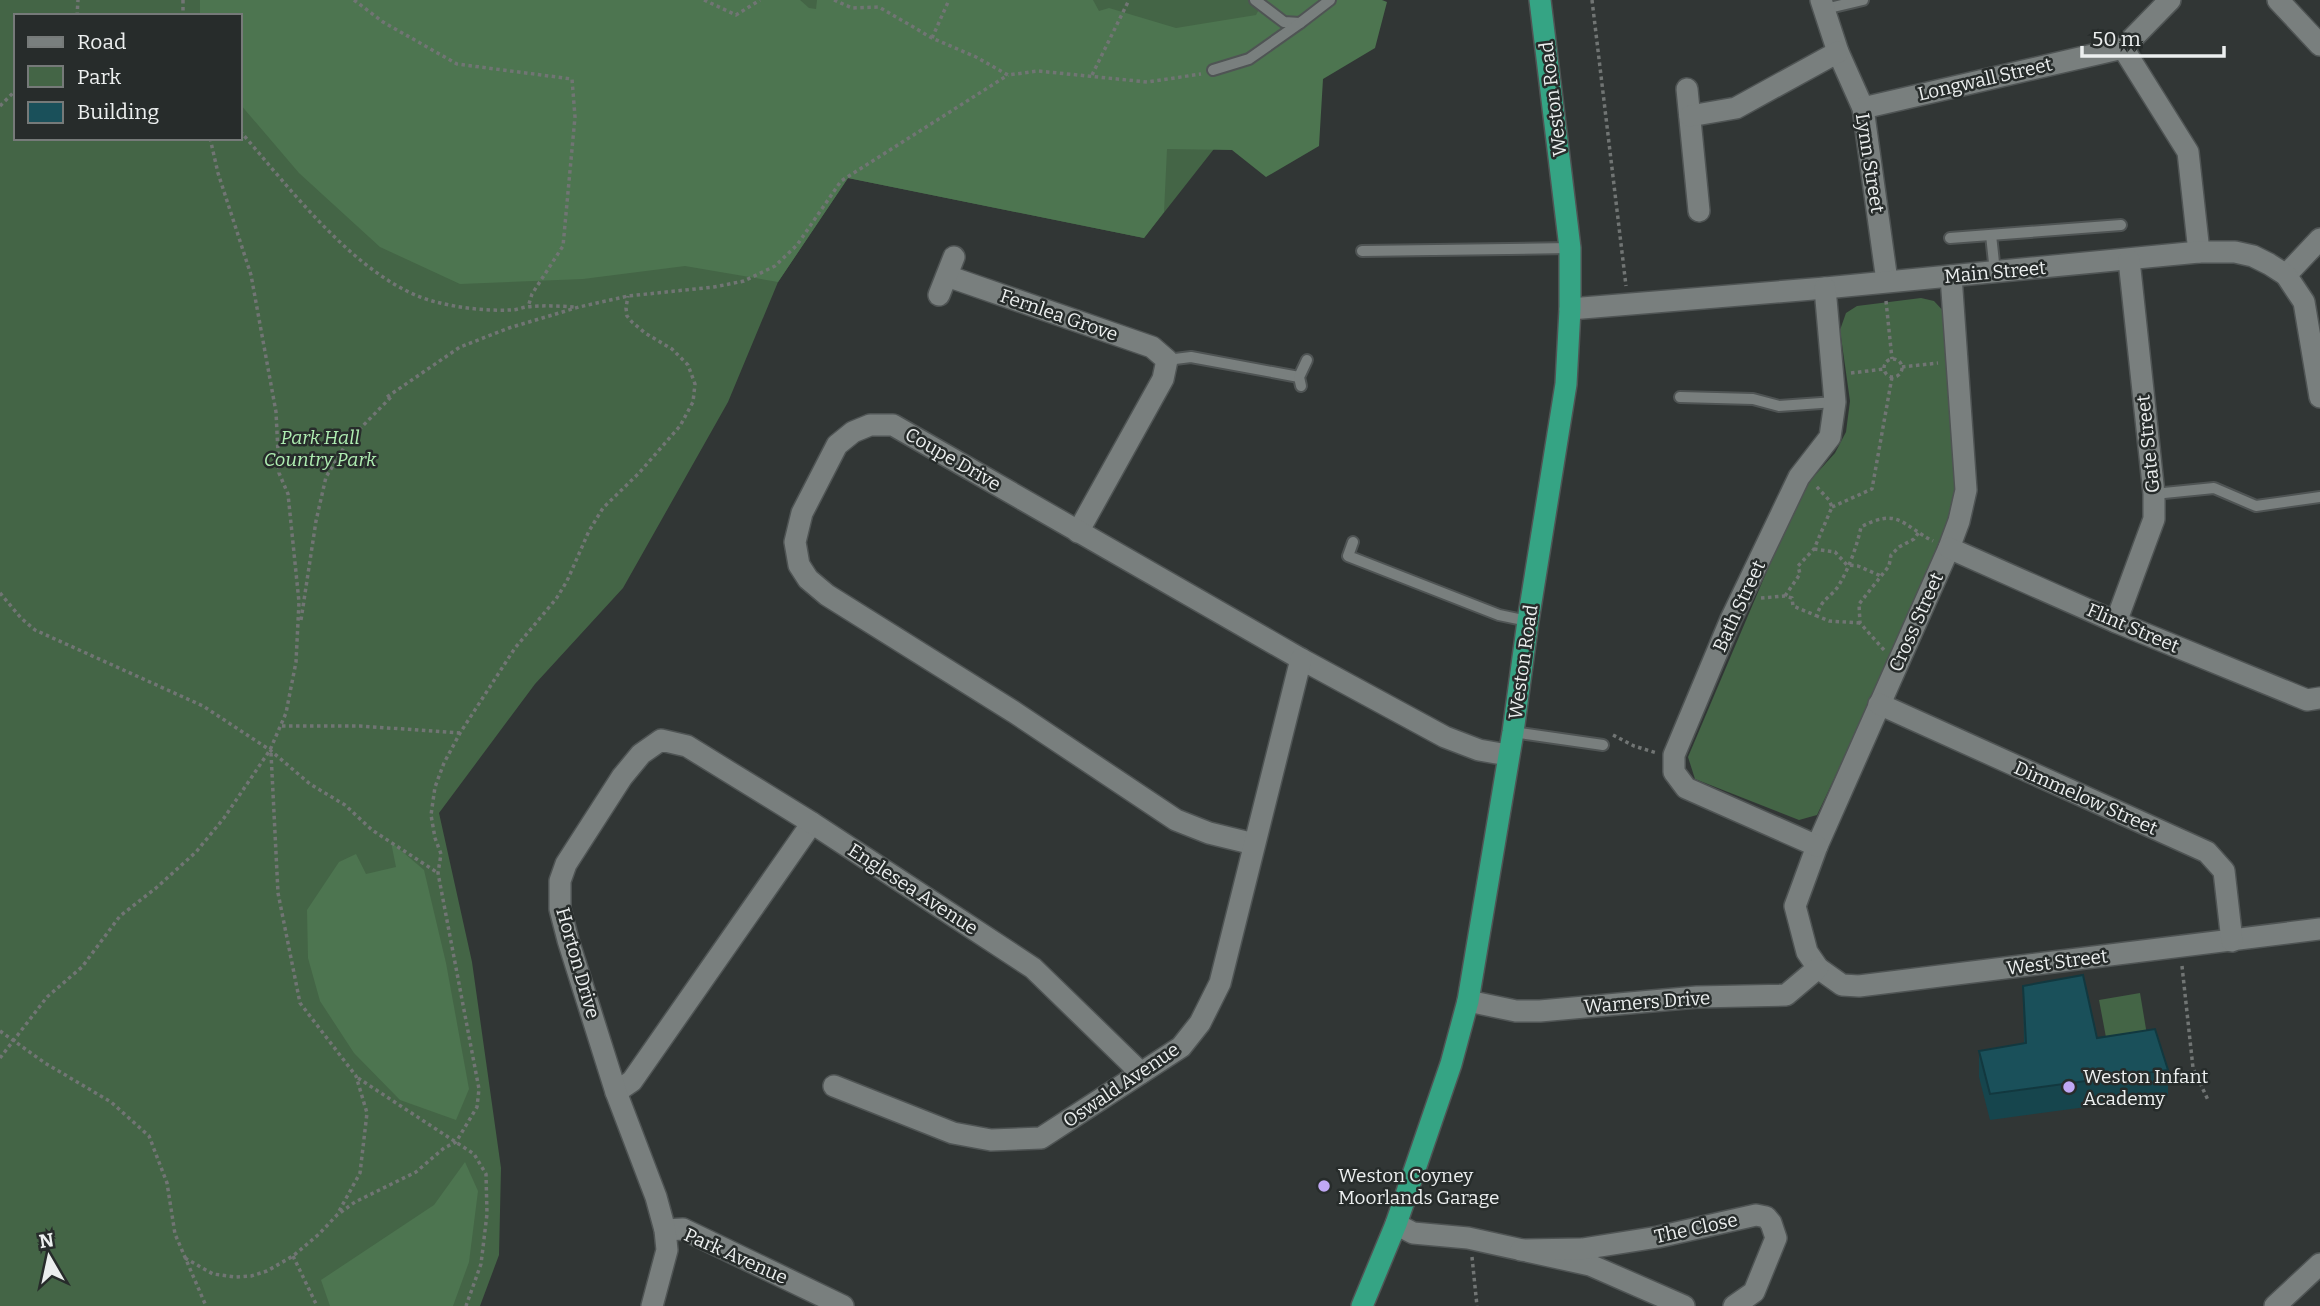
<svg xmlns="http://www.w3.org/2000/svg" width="2320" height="1306" viewBox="0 0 2320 1306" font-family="Bitter,serif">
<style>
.green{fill:#446546;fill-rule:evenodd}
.forest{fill:#4d7550}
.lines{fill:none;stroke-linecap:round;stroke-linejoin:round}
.service-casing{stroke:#4f5454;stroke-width:14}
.minor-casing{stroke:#4f5454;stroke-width:24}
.trunk-casing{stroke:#4f5454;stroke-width:24}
.path{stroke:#717574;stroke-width:3.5;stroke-dasharray:3.5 3.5;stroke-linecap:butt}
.service{stroke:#797f7e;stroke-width:10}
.minor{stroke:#797f7e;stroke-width:21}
.trunk{stroke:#35a484;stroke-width:21}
.wall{fill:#16454d}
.building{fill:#1a505a;stroke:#12383f;stroke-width:2}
.poi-dot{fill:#c0a8f4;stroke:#272c2b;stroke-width:2.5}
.labels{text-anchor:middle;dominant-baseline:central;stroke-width:5;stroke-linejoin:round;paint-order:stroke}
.street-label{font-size:19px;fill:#ecefef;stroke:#272c2b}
.park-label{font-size:19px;font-style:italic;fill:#afeeb2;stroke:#272c2b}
.poi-label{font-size:19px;fill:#ecefef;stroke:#272c2b;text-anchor:start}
</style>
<rect width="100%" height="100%" fill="#313635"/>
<!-- green -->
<g class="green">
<path d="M0,0H1331L1144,238L848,178L778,282L728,402L623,588L535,684L439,813L472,962L501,1168L499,1255L480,1306H0ZM16,16H240V138H16Z"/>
<polygon points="1921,298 1934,301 1947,315 1960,489 1946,541 1817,815 1799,820 1695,779 1688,757 1786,526 1807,484 1835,453 1846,432 1850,401 1840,330 1846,313 1857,306"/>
<polygon points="2140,993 2148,1041 2108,1048 2099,1000"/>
</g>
<!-- forest -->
<g class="forest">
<polygon points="200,0 800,0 809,8 816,9 817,0 1093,0 1099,11 1109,8 1176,28 1256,15 1264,0 1382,0 1387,2 1375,48 1323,79 1319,146 1266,177 1232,150 1167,149 1164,212 1144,238 848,178 778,282 685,266 583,279 460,284 380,247 299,173 240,104 240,16 200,16"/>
<polygon points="391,842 424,870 446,963 469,1089 456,1120 400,1100 354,1053 320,1001 308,958 307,910 339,862 356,854 366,874 396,867"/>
<polygon points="465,1162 478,1191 469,1262 453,1306 330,1306 321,1280 434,1205"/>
</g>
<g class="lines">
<defs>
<g id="service">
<polyline points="1255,0 1284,22 1300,23 1330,0"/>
<polyline points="1825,9 1863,0"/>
<polyline points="1213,70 1249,59 1300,23"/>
<polyline points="1991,235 1995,272"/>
<polyline points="1950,238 2121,225"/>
<polyline points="1362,251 1570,248"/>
<polyline points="1167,360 1191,357 1299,377"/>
<polyline points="1301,386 1299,377 1307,360"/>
<polyline points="1680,397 1753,399 1779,406 1835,402"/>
<polyline points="2154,494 2214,488 2256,506 2320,497"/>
<polyline points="1353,542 1348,556 1499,615 1528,621"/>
<polyline points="1513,732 1603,745"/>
</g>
<g id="minor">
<polyline points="1821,0 1838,52 1863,108 1887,281"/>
<polyline points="2278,0 2320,45"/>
<polyline points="2123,48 2188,152 2199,252"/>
<polyline points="1687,89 1699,211"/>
<polyline points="1863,108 2123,48 2170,0"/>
<polyline points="1690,116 1736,108 1838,52"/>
<polyline points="2286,275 2320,239"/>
<polyline points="947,276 1152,347 1167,360 1163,379 1078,532"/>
<polyline points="1951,276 1966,490 1959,521 1949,548 1817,846 1795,906 1807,952 1818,968 1842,985 1859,986 2320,929"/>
<polyline points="939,295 954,257"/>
<polyline points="1570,309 1825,288 2199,252 2235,252 2253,256 2269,264 2286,275 2304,302 2320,397"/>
<polyline points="1949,548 2116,622 2307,700 2320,698"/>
<polyline points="2116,622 2154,519 2154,494 2129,260"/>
<polyline points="1879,704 2207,852 2224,871 2232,941"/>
<polyline points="1254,844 1209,833 1176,820 1014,712 827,595 808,579 799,565 795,542 802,513 837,445 853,432 870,425 893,425 1301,659 1445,737 1479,750 1508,755"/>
<polyline points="1817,846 1686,788 1674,772 1674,755 1731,619 1799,477 1830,437 1835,402 1825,288"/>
<polyline points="1468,1001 1516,1011 1540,1011 1697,997 1786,995 1818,968"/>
<polyline points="834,1086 953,1133 991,1140 1041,1138 1181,1047 1200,1023 1220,983 1301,659"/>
<polyline points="616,1092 632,1081 812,823"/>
<polyline points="1396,1224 1413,1233 1468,1238 1590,1265 1684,1306"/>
<polyline points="665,1230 683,1229 843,1306"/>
<polyline points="1521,1250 1582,1249 1658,1237 1756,1215 1766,1217 1771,1223 1776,1238 1754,1292 1734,1306"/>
<polyline points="652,1306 667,1250 665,1230 656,1197 616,1092 568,940 560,909 560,881 566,864 622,777 641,754 661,740 687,746 812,823 1033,968 1141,1073"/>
<polyline points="2275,1306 2320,1264"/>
</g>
<polyline id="trunk" points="1362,1306 1396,1224 1451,1064 1468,1001 1513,732 1528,621 1566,384 1570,309 1570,248 1540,0"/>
</defs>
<!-- service casing -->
<use href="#service" class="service-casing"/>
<!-- minor casing -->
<use href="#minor" class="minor-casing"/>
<!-- trunk casing -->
<use href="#trunk" class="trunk-casing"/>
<!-- path -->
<g class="path">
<polyline points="183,0 183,16"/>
<polyline points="354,0 383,22 457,64 572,79 575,117 563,246 532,294 528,307"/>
<polyline points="704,0 736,15 760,0"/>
<polyline points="834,0 852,8 879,7 932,38 976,57 1008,75 1038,71 1147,82 1201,74"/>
<polyline points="1592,0 1626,286"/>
<polyline points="77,16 78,0"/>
<polyline points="932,38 949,0"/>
<polyline points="1092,75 1129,0"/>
<polyline points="0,106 16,90"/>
<path d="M240,131C289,187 360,283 436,302C459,308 487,311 511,310C516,310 521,308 526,307C542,305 559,306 575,307"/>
<polyline points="1886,301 1892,359"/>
<circle cx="1893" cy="368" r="9"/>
<polyline points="1902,367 1938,363"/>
<polyline points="1851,373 1884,369"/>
<polyline points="387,397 460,347 509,328 579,307 628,296 714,287 744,281 775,266 797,245 841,181 1008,75"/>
<polyline points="1832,507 1872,489 1892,377"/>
<polyline points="1814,549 1835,552 1847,565 1858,566 1881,576"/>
<polyline points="0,593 21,618 35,630 203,706 270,750 310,784 345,805 372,830 438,873"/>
<polyline points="1785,596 1800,574 1798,566 1814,549 1832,507 1829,500 1816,486"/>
<polyline points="1761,598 1785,596 1792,598 1793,606 1817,616"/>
<polyline points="301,620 316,521 326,477 348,441 393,395"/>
<path d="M1860,623L1829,621L1817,616C1821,598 1831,598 1839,585C1849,568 1857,546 1861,527C1898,507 1902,525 1933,541"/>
<polyline points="1884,650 1860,623 1859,604 1889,566 1891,555 1899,547 1914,539 1919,532"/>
<polyline points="282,726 360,726 460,733"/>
<polyline points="1613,735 1634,746 1657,753"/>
<polyline points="271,753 278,893 300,1003 356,1076 367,1113 360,1173 338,1213"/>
<polyline points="2182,966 2193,1068 2208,1100"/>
<polyline points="0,1031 45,1063 111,1102 149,1136 167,1183 175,1234 206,1306"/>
<polyline points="0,1058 47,997 82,967 120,916 156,888 196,852 224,818 270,750 286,713 296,662 299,602 288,494 279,473 276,412 251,275 218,173 210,138"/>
<polyline points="358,1078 474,1154 486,1174 487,1214 481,1264 466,1306"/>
<polyline points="293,1256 317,1306"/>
<polyline points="1472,1257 1477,1306"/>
<polyline points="185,1258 213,1274 235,1277 251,1276 267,1271 293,1256 319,1234 337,1215 355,1202 416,1172 444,1148 456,1142 477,1107 479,1089 438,873 441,854 435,838 431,815 435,787 444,763 460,733 515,648 556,599 567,581 589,531 603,508 639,473 680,426 693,402 695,384 688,365 672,349 645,333 632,322 627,316 626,308 628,296"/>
</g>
<!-- service -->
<use href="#service" class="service"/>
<!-- minor -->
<use href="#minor" class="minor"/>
<!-- trunk -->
<use href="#trunk" class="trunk"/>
</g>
<!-- wall -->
<polygon class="wall" points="2023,986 2097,1038 2168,1070 2168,1096 1990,1120 1979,1077 1979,1051 2024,1044"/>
<!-- building -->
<polygon class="building" points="2083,975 2097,1038 2155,1029 2168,1070 1990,1094 1979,1051 2026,1043 2023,986"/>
<!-- markers -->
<g class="poi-dot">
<circle cx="2069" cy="1087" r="7"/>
<circle cx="1324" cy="1186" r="7"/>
</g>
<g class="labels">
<!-- street labels -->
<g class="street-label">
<text transform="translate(1985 79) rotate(-13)">Longwall Street</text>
<text transform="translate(1553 99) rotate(-97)">Weston Road</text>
<text transform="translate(1870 163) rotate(81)">Lynn Street</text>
<text transform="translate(1995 272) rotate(-5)">Main Street</text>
<text transform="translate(1059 315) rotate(19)">Fernlea Grove</text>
<text transform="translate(2148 444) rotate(-96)">Gate Street</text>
<text transform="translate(953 459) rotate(30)">Coupe Drive</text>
<text transform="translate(1739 606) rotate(-65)">Bath Street</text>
<text transform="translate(1916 622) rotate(-66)">Cross Street</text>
<text transform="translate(2133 628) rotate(23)">Flint Street</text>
<text transform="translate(1523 662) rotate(-82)">Weston Road</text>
<text transform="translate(2086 798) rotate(24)">Dimmelow Street</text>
<text transform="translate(913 889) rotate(33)">Englesea Avenue</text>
<text transform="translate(2057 962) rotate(-7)">West Street</text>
<text transform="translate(578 963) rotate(74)">Horton Drive</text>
<text transform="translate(1647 1002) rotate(-4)">Warners Drive</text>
<text transform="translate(1121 1085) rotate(-34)">Oswald Avenue</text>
<text transform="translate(1696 1228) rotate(-12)">The Close</text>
<text transform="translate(736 1256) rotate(24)">Park Avenue</text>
</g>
<!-- park labels -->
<g class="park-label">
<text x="320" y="437">Park Hall<tspan x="320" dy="22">Country Park</tspan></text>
</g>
<!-- poi labels -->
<g class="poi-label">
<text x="2083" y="1076">Weston Infant<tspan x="2083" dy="22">Academy</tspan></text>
<text x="1338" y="1175">Weston Coyney<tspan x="1338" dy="22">Moorlands Garage</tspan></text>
</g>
</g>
<!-- legend -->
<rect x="14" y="14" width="228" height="126" fill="#272c2b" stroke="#767a79" stroke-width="2"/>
<rect x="28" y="37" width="35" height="10" fill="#797f7e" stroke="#767a79" stroke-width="2"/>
<text x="77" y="49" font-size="21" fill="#ecefef">Road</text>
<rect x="28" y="66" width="35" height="21" fill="#446546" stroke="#767a79" stroke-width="2"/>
<text x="77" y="84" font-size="21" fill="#ecefef">Park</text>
<rect x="28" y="102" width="35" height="21" fill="#1a505a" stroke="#767a79" stroke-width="2"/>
<text x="77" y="119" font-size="21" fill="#ecefef">Building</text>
<!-- north arrow -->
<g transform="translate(49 1257) rotate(351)" stroke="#272c2b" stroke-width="5" paint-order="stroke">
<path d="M0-5L12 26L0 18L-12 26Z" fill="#ecefef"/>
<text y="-10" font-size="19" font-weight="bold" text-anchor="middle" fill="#ecefef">N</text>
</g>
<!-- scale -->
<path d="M2082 46v10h142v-10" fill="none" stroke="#ecefef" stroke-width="3.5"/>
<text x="2092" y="46" font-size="21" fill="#ecefef" stroke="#272c2b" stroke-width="5" paint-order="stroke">50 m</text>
</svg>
